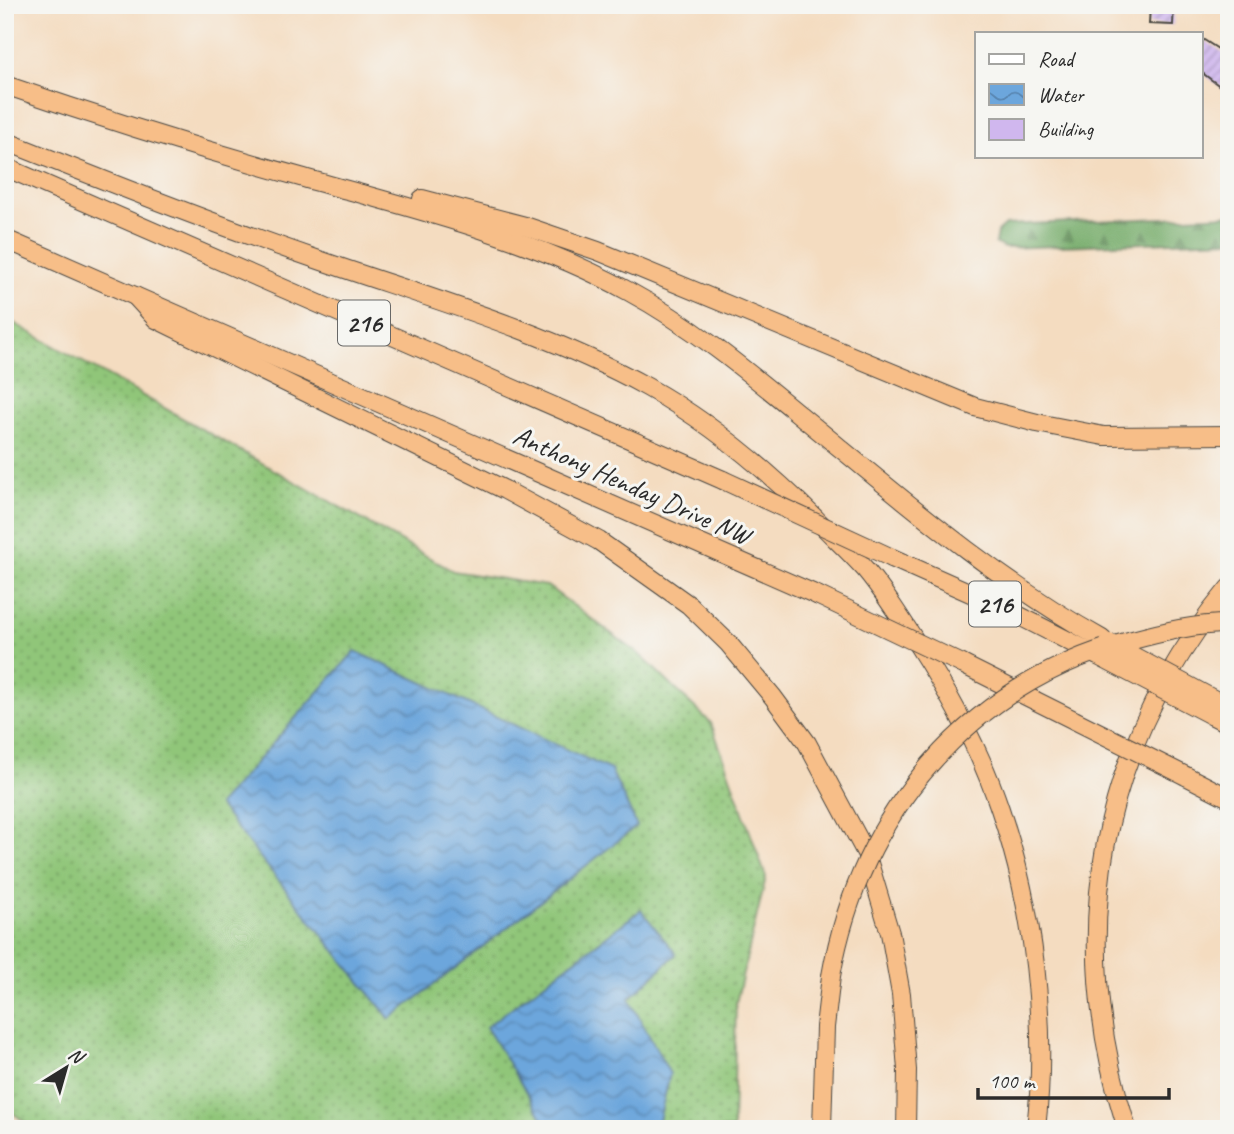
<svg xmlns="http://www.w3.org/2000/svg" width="1234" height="1134" viewBox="0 0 1234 1134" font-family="Caveat,sans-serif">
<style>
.grass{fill:url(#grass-dots);stroke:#5e7852;stroke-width:2}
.forest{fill:url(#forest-firs);stroke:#506b4a;stroke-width:2}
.water{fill:url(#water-waves);stroke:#4c6884;stroke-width:2}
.building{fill:url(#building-hatch)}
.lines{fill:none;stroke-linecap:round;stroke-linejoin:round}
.minor-casing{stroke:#494641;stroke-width:12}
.motorway-casing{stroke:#494641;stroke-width:20}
.minor{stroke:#fff;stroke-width:10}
.motorway{stroke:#f7be88;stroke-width:18}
.motorway-bridge-casing{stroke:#494641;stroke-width:20;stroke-linecap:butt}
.motorway-bridge{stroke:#f7be88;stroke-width:18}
.labels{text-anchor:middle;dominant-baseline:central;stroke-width:6;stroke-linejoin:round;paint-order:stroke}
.shield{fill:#f6f6f2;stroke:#686867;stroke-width:2}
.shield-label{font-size:26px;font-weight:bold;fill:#2b2b2b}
.street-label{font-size:28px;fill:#2b2b2b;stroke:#f6f6f2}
</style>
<defs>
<pattern id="grass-dots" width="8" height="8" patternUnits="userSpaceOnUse" patternTransform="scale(1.75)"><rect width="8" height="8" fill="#90c679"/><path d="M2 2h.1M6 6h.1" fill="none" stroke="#76a163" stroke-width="1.8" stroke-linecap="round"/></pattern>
<pattern id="forest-firs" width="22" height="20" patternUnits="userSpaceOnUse" patternTransform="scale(1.75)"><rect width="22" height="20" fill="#74ab69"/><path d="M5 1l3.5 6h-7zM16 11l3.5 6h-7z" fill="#5f8b57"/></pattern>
<pattern id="water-waves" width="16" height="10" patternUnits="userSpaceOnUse" patternTransform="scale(1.75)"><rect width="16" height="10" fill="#6ca6dc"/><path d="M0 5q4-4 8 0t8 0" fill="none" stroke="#5987b3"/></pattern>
<pattern id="building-hatch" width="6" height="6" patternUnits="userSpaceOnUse" patternTransform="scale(1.75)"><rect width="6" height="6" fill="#d0b7ee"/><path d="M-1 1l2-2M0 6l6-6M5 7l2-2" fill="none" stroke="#a995c1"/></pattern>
</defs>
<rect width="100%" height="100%" fill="#f6f6f2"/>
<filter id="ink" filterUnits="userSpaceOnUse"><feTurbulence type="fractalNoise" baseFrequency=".0143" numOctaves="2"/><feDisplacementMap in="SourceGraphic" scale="14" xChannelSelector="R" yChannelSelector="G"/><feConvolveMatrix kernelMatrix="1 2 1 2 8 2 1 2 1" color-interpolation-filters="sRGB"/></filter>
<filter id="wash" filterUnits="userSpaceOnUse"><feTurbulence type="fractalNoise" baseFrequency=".00686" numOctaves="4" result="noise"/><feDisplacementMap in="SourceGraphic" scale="28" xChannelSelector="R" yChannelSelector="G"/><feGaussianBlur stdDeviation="1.57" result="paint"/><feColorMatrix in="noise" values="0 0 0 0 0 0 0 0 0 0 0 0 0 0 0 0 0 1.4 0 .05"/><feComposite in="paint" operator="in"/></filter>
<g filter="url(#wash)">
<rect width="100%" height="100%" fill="#f4dcc0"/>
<!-- grass -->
<polygon class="grass" points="5,318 453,571 547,586 639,654 711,723 766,877 736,1003 733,1129 34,1129 5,1107"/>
<!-- forest -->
<polygon class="forest" points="1229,215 1229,240 1004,248 995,243 997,232 1005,225"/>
<!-- water -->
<g class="water">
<polygon points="355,651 611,770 637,826 390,1019 218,805"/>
<polygon points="641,910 676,954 629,999 670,1074 657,1129 549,1129 486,1027"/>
</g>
<g id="blocks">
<!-- building -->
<g class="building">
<polygon points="1150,5 1174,5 1173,25 1149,24"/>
<polygon points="1201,38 1229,56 1229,93 1201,72"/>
</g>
</g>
</g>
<g filter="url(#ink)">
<use href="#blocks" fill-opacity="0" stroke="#494641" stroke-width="2"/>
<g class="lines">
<defs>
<polyline id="minor" points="1227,5 1229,14"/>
<g id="motorway">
<path d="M5,85C104,119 203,150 304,178C414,209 528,236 628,291C693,326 749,373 806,420C900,497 994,579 1102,639"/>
<path d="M5,141C108,182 211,223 316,259C428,298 543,330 647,387C710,422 765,468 815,518C831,535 849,551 865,569C885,593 902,620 919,647C951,697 981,752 1000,809C1034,909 1048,1024 1036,1129"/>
<polyline points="5,167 723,480"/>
<polyline points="422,199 525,226 598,251 975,407 1037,423 1104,436 1229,435"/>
<polyline points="5,239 817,595"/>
<polyline points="135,296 156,319 505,490 599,541 689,605 728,643 773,697 807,743 866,853 890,933 901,994 907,1070 906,1129"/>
<polyline points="892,558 1002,607 1096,655"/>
<polyline points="962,664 1074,720"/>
<polyline points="1211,715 1229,724"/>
<polyline points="1186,776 1229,798"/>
<polyline points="822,1129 825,1027 831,976"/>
<path d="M1127,1129C1065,933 1098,747 1229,588"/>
</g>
</defs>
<!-- minor casing -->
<use href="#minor" class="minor-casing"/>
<!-- motorway casing -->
<use href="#motorway" class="motorway-casing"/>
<!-- minor -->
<use href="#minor" class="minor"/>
<!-- motorway -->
<use href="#motorway" class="motorway"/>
<defs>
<g id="motorway-bridge">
<polyline points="723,480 892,558"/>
<polyline points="817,595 962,664"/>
<polyline points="1109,643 1217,701"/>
<polyline points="1096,655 1211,715"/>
<polyline points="1074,720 1186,776"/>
<path d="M831,976C860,813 968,685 1129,641C1162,632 1195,624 1229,624"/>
</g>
</defs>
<!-- motorway-bridge casing -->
<use href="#motorway-bridge" class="motorway-bridge-casing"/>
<!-- motorway-bridge -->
<use href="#motorway-bridge" class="motorway-bridge"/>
</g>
</g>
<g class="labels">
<!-- shield labels -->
<g class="shield">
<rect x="338" y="300.5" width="52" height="45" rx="5"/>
<rect x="969" y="581.5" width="52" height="45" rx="5"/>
</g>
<g class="shield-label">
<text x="364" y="323">216</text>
<text x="995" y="604">216</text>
</g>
<!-- street labels -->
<g class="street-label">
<text transform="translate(632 485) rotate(24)">Anthony Henday Drive NW</text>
</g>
</g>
<!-- margin -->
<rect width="1234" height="1134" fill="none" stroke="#f6f6f2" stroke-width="28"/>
<!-- legend -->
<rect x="975" y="32" width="228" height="126" fill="#f6f6f2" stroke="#a5a5a2" stroke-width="2"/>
<rect x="989" y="54" width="35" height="10" fill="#ffffff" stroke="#a5a5a2" stroke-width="2"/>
<text x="1038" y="66" font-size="21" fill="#2b2b2b">Road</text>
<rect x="989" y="84" width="35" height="21" fill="url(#water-waves)" stroke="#a5a5a2" stroke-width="2"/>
<text x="1038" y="102" font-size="21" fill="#2b2b2b">Water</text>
<rect x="989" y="119" width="35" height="21" fill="#d0b7ee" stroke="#a5a5a2" stroke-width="2"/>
<text x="1038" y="136" font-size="21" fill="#2b2b2b">Building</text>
<!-- north arrow -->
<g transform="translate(66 1068) rotate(37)" stroke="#f6f6f2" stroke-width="5" paint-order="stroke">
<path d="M0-5L12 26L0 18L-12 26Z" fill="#2b2b2b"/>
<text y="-10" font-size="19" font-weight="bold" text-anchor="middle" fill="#2b2b2b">N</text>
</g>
<!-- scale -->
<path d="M978 1088v10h191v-10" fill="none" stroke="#2b2b2b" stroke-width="3.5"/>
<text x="989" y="1088" font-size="21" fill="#2b2b2b" stroke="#f6f6f2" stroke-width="5" paint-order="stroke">100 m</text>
</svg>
